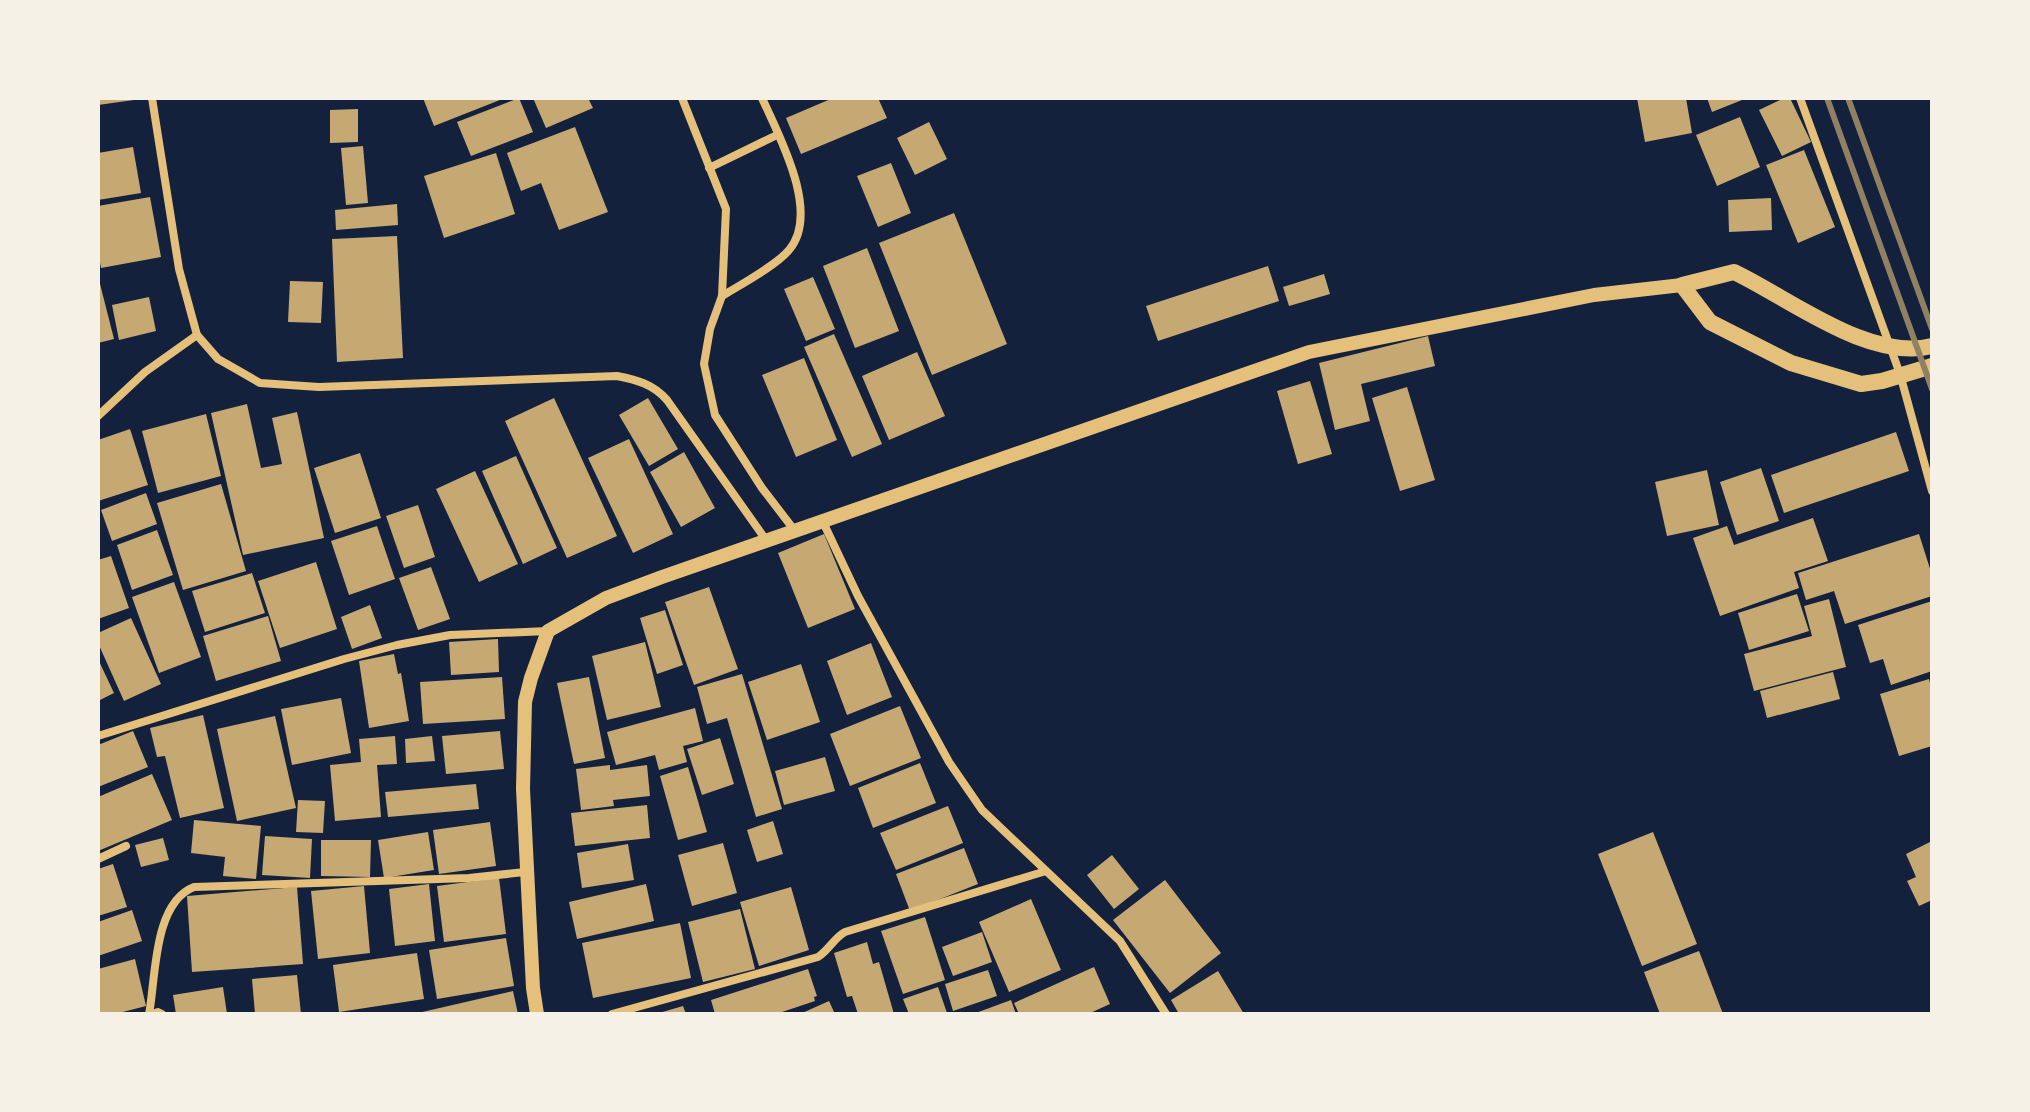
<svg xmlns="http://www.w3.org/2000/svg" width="2030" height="1112" viewBox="0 0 2030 1112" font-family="Raleway,sans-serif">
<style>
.building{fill:#c6a872}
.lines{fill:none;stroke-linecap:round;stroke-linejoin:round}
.minor{stroke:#e5c07b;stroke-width:8}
.tertiary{stroke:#e5c07b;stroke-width:14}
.secondary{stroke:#e5c07b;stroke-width:16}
.rail{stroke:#918062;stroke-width:6}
</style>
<rect width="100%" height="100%" fill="#14213d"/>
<!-- building -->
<g class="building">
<polygon points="98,98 134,98 134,100 98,105"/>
<polygon points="423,98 505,98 434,126"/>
<polygon points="519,98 533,132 471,156 457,122"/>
<polygon points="533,98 588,98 593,108 546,128"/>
<polygon points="833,98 878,98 887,118 801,154 786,118"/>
<polygon points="1637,98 1686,98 1692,133 1645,142"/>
<polygon points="1707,98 1747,98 1712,112"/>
<polygon points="1784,98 1790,98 1811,142 1782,156 1759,110"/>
<polygon points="358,109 358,142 330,143 330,110"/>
<polygon points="1740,117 1760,167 1717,186 1696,135"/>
<polygon points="929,122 947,159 915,175 897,138"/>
<polygon points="575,127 608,212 559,230 541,183 521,191 507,153"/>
<polygon points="363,146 368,203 346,205 341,148"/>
<polygon points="133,147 141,193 98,200 98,153"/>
<polygon points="1804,150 1835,227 1798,243 1766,165"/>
<polygon points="496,153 515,214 444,238 424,176"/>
<polygon points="891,163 911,213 878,227 857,176"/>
<polygon points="150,197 161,257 101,268 98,252 98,206"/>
<polygon points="1771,198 1772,230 1729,232 1728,200"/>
<polygon points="397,204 398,225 336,230 335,210"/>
<polygon points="954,213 1007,344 932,375 879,243"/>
<polygon points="397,236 403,358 337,362 332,239"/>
<polygon points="867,248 899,331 855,348 823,266"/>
<polygon points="1268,266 1279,301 1158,341 1146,306"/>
<polygon points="1324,274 1330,294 1289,306 1283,287"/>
<polygon points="98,276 114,339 98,343"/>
<polygon points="813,277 835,329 806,341 784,289"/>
<polygon points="290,281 323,282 321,323 288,322"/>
<polygon points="149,297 156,331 119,340 112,305"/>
<polygon points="834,334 882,444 852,457 804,347"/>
<polygon points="1428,336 1435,366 1361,384 1370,421 1335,430 1319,363"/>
<polygon points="917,352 945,416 889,440 862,376"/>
<polygon points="804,358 837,440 796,457 762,375"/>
<polygon points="1310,381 1332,454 1298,464 1277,391"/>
<polygon points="1407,387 1435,480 1400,491 1372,398"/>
<polygon points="554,398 617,536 567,558 505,421"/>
<polygon points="648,398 678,449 649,466 619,415"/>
<polygon points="247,404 261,468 282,464 272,418 297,412 324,538 243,555 211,413"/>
<polygon points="206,414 221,476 158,493 142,431"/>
<polygon points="130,429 148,485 98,501 98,440"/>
<polygon points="1896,432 1909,471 1784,513 1771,475"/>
<polygon points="629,439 673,534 633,553 588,458"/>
<polygon points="684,452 715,508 681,527 650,472"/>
<polygon points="360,453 381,518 335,533 314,468"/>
<polygon points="516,456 557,548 523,564 482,471"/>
<polygon points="1761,468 1779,521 1737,535 1720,482"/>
<polygon points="1707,470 1719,525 1667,536 1655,482"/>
<polygon points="475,471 518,564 479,582 436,489"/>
<polygon points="221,484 246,571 183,590 157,503"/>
<polygon points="146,493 157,524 112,541 101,510"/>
<polygon points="418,505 435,557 404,568 386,516"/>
<polygon points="1813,518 1828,561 1794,572 1799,588 1720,616 1693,538 1727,526 1734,545"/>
<polygon points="377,526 395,579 349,595 331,541"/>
<polygon points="157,530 173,575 132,590 117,545"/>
<polygon points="824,534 855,609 808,628 778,553"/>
<polygon points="1919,534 1932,575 1932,596 1845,624 1834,591 1806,600 1798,573"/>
<polygon points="111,556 129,608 98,619 98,560"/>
<polygon points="316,562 337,629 280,648 258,581"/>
<polygon points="431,567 450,619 418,630 399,578"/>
<polygon points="252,573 265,613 205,632 192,591"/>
<polygon points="174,582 201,657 159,673 132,597"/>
<polygon points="709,587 738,669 694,685 665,602"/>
<polygon points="1797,594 1809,631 1749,650 1738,613"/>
<polygon points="1829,599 1846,667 1754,691 1744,654 1812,636 1804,606"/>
<polygon points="1932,601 1932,671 1891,685 1883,659 1870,663 1858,625"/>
<polygon points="370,605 382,638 352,649 341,617"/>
<polygon points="665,610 683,665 657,674 640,618"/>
<polygon points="268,616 281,661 216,681 203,636"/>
<polygon points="131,618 161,684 124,701 98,643 98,633"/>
<polygon points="498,639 499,672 451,675 449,642"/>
<polygon points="645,642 661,707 607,720 592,656"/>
<polygon points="871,643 892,697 847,715 827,661"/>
<polygon points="394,654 398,674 401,673 409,721 369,728 359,661"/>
<polygon points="98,659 114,693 98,701"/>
<polygon points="801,664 820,722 767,740 748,682"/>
<polygon points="1833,672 1840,699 1767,718 1760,691"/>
<polygon points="742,674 782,809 756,817 727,718 707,724 697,687"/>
<polygon points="502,677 505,719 423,724 420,682"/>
<polygon points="589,677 605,758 574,764 557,683"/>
<polygon points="1929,679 1932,691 1932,746 1899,756 1880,694"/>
<polygon points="341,698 351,753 292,765 281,709"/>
<polygon points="900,706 921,758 850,786 830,734"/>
<polygon points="695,708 703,741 683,746 687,762 659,770 655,755 616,765 607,732"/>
<polygon points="203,715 224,808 180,818 165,756 157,757 150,728"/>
<polygon points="275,716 296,808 237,821 217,729"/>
<polygon points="133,731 148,767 98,787 98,745"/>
<polygon points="500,731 504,769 446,774 442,736"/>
<polygon points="395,736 397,764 377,765 381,817 335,821 330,765 361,762 359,739"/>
<polygon points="432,736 435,761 406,763 405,739"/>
<polygon points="720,738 734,784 702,795 687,749"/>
<polygon points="825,757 835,791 784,805 775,771"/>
<polygon points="920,763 936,803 873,828 858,788"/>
<polygon points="610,765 610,770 647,765 650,796 613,800 614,806 581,810 576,769"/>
<polygon points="688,767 707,832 678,840 660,776"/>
<polygon points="152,774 172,820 98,851 98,797"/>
<polygon points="476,784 479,809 388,817 385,792"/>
<polygon points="298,800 325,801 323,833 296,832"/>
<polygon points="647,805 650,838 575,846 571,813"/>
<polygon points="948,806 963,843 896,870 880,833"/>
<polygon points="194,820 261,826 256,879 223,876 225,857 191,853"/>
<polygon points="773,821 783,854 757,862 747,830"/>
<polygon points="490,822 496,866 439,874 433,830"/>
<polygon points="428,832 434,870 384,878 378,840"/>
<polygon points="1653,832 1697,944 1642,966 1598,854"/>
<polygon points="265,836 312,839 310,878 262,875"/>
<polygon points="163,838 169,860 141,867 135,845"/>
<polygon points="321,840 371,840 370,877 321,876"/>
<polygon points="1932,841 1932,900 1919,906 1907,881 1916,877 1906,854"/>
<polygon points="723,843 737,893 692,906 678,855"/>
<polygon points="628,844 634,880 582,888 577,853"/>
<polygon points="964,848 978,884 910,911 896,874"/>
<polygon points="1112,855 1139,889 1114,909 1087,875"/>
<polygon points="113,864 127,907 98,916 98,869"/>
<polygon points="499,878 506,934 444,942 437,886"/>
<polygon points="1165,880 1221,953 1170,993 1113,920"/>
<polygon points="429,884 435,941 395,946 389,889"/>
<polygon points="646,884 654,921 577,939 569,902"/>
<polygon points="364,886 370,953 318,959 311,891"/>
<polygon points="297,887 303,964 192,972 187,896"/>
<polygon points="791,887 809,950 759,966 740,902"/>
<polygon points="1031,899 1061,970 1009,992 979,922"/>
<polygon points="740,909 755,969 703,982 688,922"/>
<polygon points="132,910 142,941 98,956 98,922"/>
<polygon points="925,917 945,980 903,994 881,931"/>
<polygon points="680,923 691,978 593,998 582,943"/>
<polygon points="982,932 992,962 953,976 942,947"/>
<polygon points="506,938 514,986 437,999 429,950"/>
<polygon points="867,942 873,964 879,962 894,1014 858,1014 852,996 847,997 834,953"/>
<polygon points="1699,951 1723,1014 1660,1014 1644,972"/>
<polygon points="417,953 424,999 339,1012 333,965"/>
<polygon points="135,959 146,1006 115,1014 98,1014 98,969"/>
<polygon points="1094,967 1110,1004 1088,1014 1019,1014 1014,1003"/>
<polygon points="808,969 817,996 814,997 815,1001 776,1014 715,1014 711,1000"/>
<polygon points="988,970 997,996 953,1011 945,984"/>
<polygon points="1218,971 1244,1014 1179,1014 1171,1000"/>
<polygon points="297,975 301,1014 255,1014 252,979"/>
<polygon points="223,987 227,1014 176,1014 173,995"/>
<polygon points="938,987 947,1013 909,1014 903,999"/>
<polygon points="513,991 518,1014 418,1014 418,1013"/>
<polygon points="1011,1000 1016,1014 973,1014"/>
<polygon points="829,1001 835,1014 800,1014"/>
<polygon points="683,1006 686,1014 659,1014 659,1013"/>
</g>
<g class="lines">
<!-- minor -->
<g class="minor">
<path d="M152,98L179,269L197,335L218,359L227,364L260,383L319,387L617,376C637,380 653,384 667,400L766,540"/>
<polyline points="682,98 726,209 722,296 710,329 704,364 715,415 762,488 795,531"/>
<polyline points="1800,98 1900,374 1932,491"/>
<polyline points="709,168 777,135"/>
<path d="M722,296C740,285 777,265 789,250C821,213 779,136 762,98"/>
<polyline points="98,416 145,372 197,335"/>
<polyline points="823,522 858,596 949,762 982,810 1120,941 1166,1014"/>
<polyline points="98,736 344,659 397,645 450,635 548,631"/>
<polyline points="98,859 126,846"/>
<path d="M149,1014C156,978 153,903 194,887L469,878L525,872"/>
<polyline points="152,1014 158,1012 162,1014"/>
<path d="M612,1014L818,957C829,950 834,938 845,932L1046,871"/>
</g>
<!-- tertiary -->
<polyline class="tertiary" points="537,1014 533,988 523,789 525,702 531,678 548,631 606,598 662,577 1309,352 1594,295 1682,285"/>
<!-- secondary -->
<path class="secondary" d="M1932,346C1869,362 1789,298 1734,272L1682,285L1710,322L1791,363L1861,384L1882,381L1932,366"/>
<!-- rail -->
<g class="rail">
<polyline points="1827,98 1932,389"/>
<polyline points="1848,98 1932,329"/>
</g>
</g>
<!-- border -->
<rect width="2030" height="1112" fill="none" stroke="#f6f1e7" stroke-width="200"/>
</svg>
